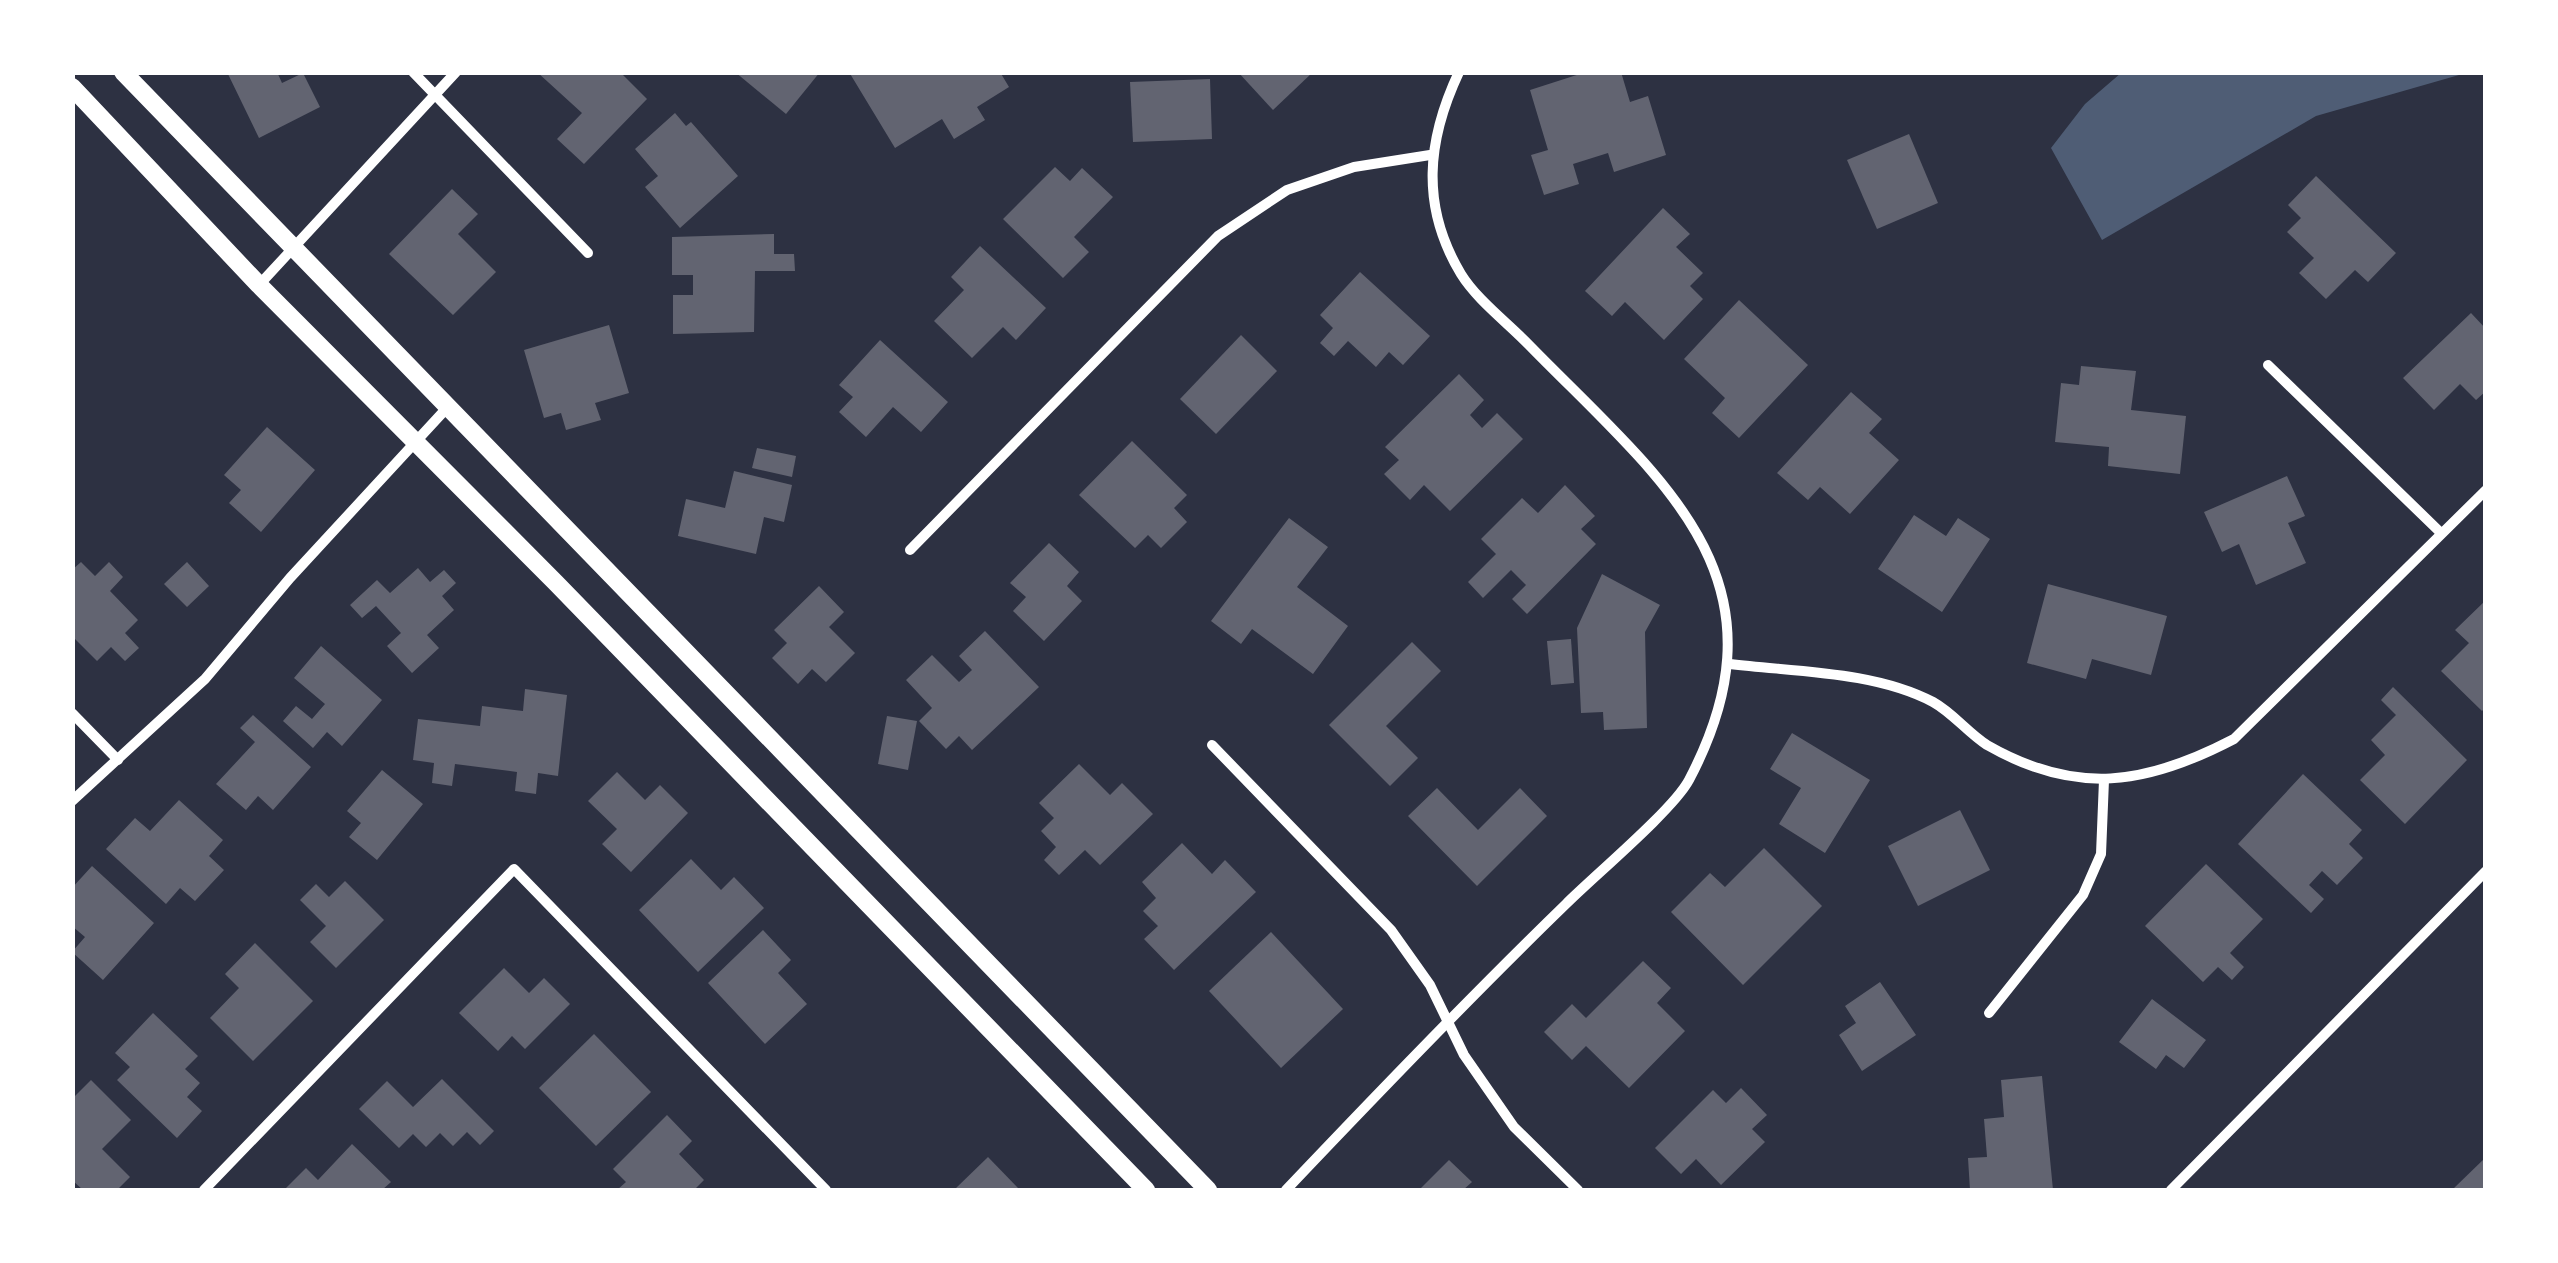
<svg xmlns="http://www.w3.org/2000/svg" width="2558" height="1263" viewBox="0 0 2558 1263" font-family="'Source Sans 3',sans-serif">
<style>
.water{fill:#4f5d75}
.building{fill:#626471}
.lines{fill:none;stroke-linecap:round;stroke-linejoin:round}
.minor{stroke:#fff;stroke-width:10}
.secondary{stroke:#fff;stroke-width:18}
</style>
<rect width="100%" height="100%" fill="#2d3142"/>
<!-- water -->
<polygon class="water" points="2121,73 2121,72 2466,73 2316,116 2102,240 2051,148 2085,104"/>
<!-- building -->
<g class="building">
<polygon points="227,72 277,72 282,83 303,73 320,107 259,138"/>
<polygon points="537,72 620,72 647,99 584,164 557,139 582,113"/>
<polygon points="735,72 820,72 786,114"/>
<polygon points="849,72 1000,72 1009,87 977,107 985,120 954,139 942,119 895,148"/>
<polygon points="1238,72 1313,72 1273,110"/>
<polygon points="1586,72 1621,72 1630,102 1648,96 1666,155 1614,172 1608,153 1573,164 1579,184 1544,195 1531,155 1548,150 1530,90"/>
<polygon points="1210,79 1212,139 1133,142 1130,82"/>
<polygon points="675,113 686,126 691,122 738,176 680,228 645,187 658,176 635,149"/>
<polygon points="1909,134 1938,203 1877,229 1847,160"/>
<polygon points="1055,167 1070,181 1082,168 1113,197 1074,237 1089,252 1063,278 1003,219"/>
<polygon points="2316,176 2396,253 2368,282 2355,270 2326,299 2299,273 2314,258 2287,232 2301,218 2288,205"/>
<polygon points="452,189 478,214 458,234 496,272 453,315 389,254"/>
<polygon points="1663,208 1690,234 1676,247 1703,273 1690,286 1703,299 1664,340 1625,302 1612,316 1585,291"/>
<polygon points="774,234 774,254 794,254 795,271 755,271 754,332 673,334 673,295 693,295 693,275 672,275 672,237"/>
<polygon points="980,246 1046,308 1016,340 1003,327 972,358 934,321 964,290 951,277"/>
<polygon points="1360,272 1430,336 1403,365 1389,352 1376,367 1348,341 1334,356 1320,343 1333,328 1320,315"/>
<polygon points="1739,300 1808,365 1739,438 1712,413 1725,398 1684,359"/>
<polygon points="2471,313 2486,329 2486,391 2476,400 2460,384 2434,410 2403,378"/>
<polygon points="609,325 629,393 595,403 601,420 566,430 561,413 544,418 524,350"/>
<polygon points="1241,335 1277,371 1216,434 1180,399"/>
<polygon points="880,340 948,402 921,432 893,407 866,437 839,412 853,397 839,385"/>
<polygon points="2081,366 2136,371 2131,410 2186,416 2180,474 2108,466 2109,447 2055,442 2061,383 2079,385"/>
<polygon points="1459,374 1484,400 1470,415 1482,428 1497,413 1523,439 1450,511 1424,485 1410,500 1384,474 1399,460 1385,447"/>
<polygon points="1851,392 1882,419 1869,433 1899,460 1850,514 1820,487 1808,500 1777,473"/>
<polygon points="267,427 315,470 261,532 229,503 241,490 224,475"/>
<polygon points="1132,441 1187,495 1174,508 1187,522 1161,548 1148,535 1135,548 1079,495"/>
<polygon points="757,448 796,456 792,477 752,468"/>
<polygon points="734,471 792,485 784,522 764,517 756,554 678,536 686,499 725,508"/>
<polygon points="2287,476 2305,516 2288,523 2306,563 2256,585 2239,544 2222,552 2204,512"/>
<polygon points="1565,485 1595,516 1581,529 1596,544 1527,614 1512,599 1526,585 1511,570 1483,598 1468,582 1496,554 1481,539 1522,498 1538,513"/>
<polygon points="1914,515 1946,536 1958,518 1990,539 1942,612 1878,569"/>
<polygon points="1289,518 1328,547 1297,587 1348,626 1313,674 1252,629 1241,644 1211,621"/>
<polygon points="1049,543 1079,572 1067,586 1082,601 1044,641 1013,611 1026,597 1010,583"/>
<polygon points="81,562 95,576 109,562 123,577 110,591 138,620 125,633 139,648 125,661 111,647 97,661 72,636 72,570"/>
<polygon points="187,562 209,586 187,607 164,584"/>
<polygon points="418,568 430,582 444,570 456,583 442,596 454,610 427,635 439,648 412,673 387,646 401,633 376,606 362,618 350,605 377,580 390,593"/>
<polygon points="1602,574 1660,605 1645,632 1647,728 1604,730 1603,712 1581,713 1577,628"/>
<polygon points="2048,584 2167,616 2151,675 2092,659 2086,679 2027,663"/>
<polygon points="819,586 844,612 829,627 855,653 826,682 812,669 798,684 772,658 787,643 774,630"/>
<polygon points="2486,600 2486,707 2482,711 2441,671 2469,643 2455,630"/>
<polygon points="985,631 1039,687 972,750 959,736 946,749 919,721 932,708 906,680 932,655 959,682 972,670 959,656"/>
<polygon points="1571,639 1574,683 1551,685 1547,641"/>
<polygon points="1412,642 1441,671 1386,726 1418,758 1390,786 1329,725"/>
<polygon points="321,646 382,700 342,746 327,732 313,748 283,721 296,706 312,719 325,704 294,678"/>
<polygon points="2393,687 2467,760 2405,824 2360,780 2385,755 2371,740 2396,715 2381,700"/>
<polygon points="525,689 567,695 558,776 538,773 536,794 515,791 517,772 455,764 452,786 432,783 434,763 413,760 418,719 480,726 482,706 523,711"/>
<polygon points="253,715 311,767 273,810 258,796 246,810 216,784 255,742 240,728"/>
<polygon points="887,716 917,721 908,770 878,764"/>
<polygon points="1792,733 1870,780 1825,853 1779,824 1801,788 1770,769"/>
<polygon points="1079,764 1110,795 1122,783 1153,814 1100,865 1085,850 1059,875 1044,860 1056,847 1041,831 1054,818 1039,803"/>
<polygon points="382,770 423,804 377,860 349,837 361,823 347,811"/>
<polygon points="617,772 645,800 660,785 688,813 631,872 602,844 617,829 588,801"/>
<polygon points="2303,774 2362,830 2349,844 2363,858 2337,885 2322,871 2309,885 2324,899 2311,913 2238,844"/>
<polygon points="1437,788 1478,830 1520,788 1547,816 1477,886 1408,816"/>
<polygon points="179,800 223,840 209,856 224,870 195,901 180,888 166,904 106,849 135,818 150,831"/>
<polygon points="1960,810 1990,870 1918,906 1888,846"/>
<polygon points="1182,843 1212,874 1225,860 1256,892 1174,970 1144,939 1158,926 1143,911 1156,898 1142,882"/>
<polygon points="1764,848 1822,906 1743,985 1671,912 1710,873 1725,887"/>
<polygon points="691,859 721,890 734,877 764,908 698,972 639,910"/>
<polygon points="2206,864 2263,919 2230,953 2244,967 2232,980 2218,967 2203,982 2145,926"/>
<polygon points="92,866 154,923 103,980 72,952 85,937 72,926 72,888"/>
<polygon points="345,881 384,920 336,968 310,942 326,926 300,900 316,884 329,897"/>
<polygon points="763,930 791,960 778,973 807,1004 765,1044 708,983"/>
<polygon points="1271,932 1343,1009 1281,1068 1209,991"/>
<polygon points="255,943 313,1001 253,1061 210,1018 239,988 225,974"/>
<polygon points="1643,961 1671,988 1657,1003 1685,1031 1629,1088 1586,1046 1572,1060 1544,1032 1572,1004 1586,1018"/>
<polygon points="504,968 529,993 544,978 570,1004 525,1049 512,1036 498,1051 459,1013"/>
<polygon points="1880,982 1916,1035 1862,1071 1839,1035 1856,1023 1845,1006"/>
<polygon points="2152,999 2206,1040 2184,1068 2166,1055 2156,1069 2119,1042"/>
<polygon points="153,1013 198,1056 185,1069 200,1083 187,1097 202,1111 177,1138 117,1080 130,1067 115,1053"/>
<polygon points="594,1034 651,1092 596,1146 539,1088"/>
<polygon points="2042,1076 2053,1190 1970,1190 1968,1158 1987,1157 1984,1119 2004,1117 2001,1080"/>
<polygon points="442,1079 494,1131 480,1145 467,1132 453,1146 440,1133 426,1147 413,1134 399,1148 359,1109 387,1081 413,1107"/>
<polygon points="91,1080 131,1120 102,1149 130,1177 117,1190 83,1190 72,1180 72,1099"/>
<polygon points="1741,1088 1767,1115 1752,1129 1765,1142 1721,1185 1696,1159 1681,1174 1655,1148 1713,1090 1726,1103"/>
<polygon points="667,1115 692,1141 679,1154 704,1180 694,1190 617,1190 626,1182 613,1169"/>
<polygon points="352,1144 391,1182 382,1190 284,1190 306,1168 318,1180"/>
<polygon points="988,1157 1020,1190 954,1190"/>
<polygon points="2486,1157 2486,1190 2452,1190"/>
<polygon points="1449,1160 1472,1182 1463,1190 1419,1190"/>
</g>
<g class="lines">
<!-- minor -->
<g class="minor">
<polyline points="413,72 588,253"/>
<polyline points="259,285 456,72"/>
<polyline points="2268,365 2441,533"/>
<polyline points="910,550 1218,236 1287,190 1354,167 1430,155"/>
<path d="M1730,664C1795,672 1874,671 1933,702C1953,713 1968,733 1987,745C2076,796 2146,785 2234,739L2486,490"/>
<polyline points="72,713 118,760"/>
<polyline points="1212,745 1391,930 1430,985 1464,1055 1514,1127 1578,1190"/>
<polyline points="72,801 205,679 290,578 445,410"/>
<polyline points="1989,1013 2083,895 2101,854 2104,780"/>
<polyline points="204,1190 514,869 826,1190"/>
<path d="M1286,1190C1378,1093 1470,997 1566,904C1594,876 1673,810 1689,780C1796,577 1661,480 1529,345C1508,323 1477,300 1461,274C1420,206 1427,140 1459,72"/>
<polyline points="2171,1190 2486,871"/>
</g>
<!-- secondary -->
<g class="secondary">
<polyline points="123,72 1208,1190"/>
<polyline points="72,87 259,285 556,583 1146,1190"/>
</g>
</g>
<!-- border -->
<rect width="2558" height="1263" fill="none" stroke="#ffffff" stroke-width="150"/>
</svg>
